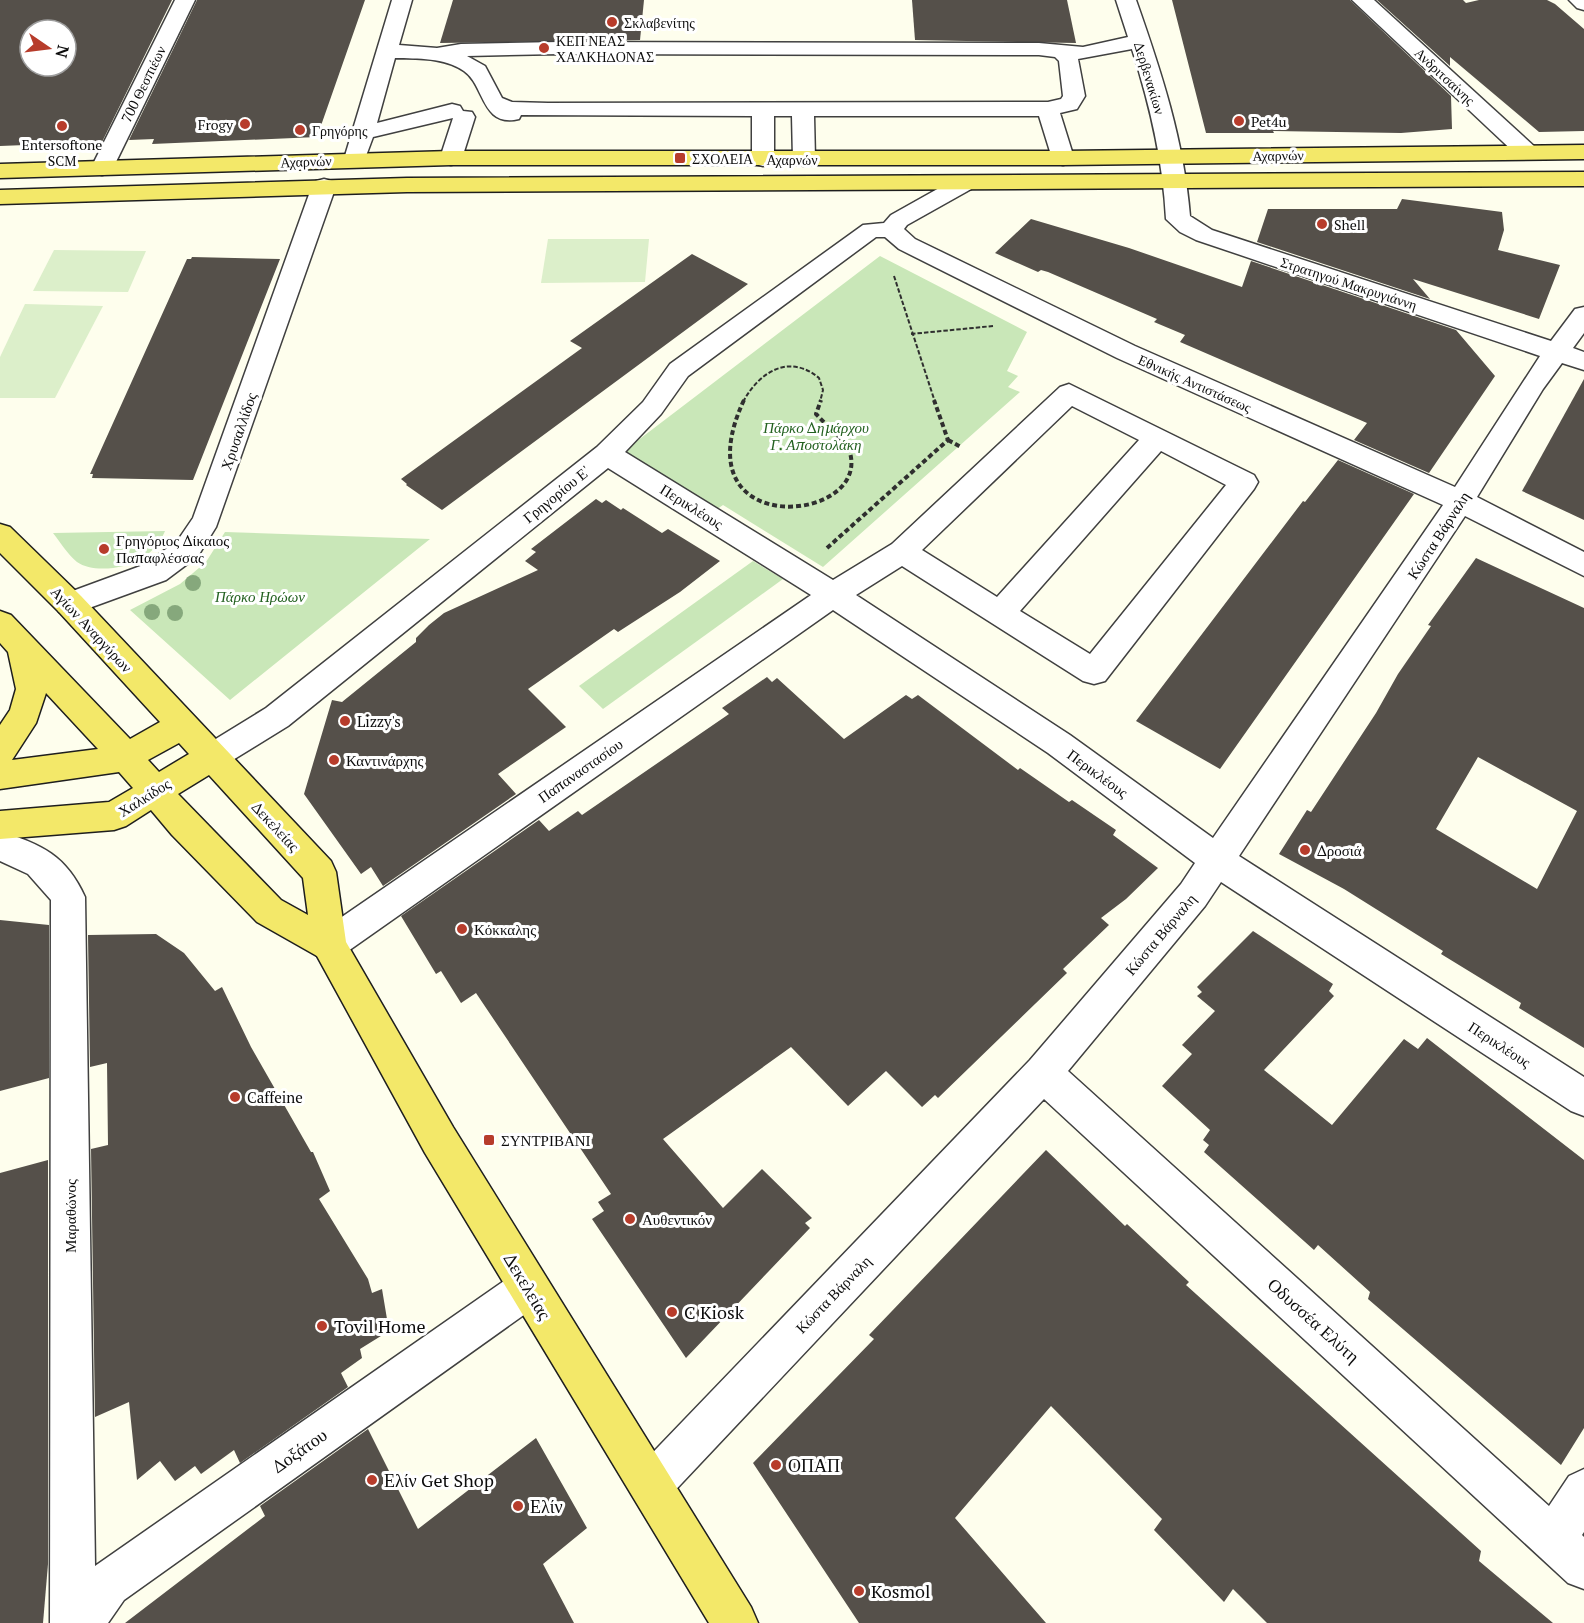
<svg xmlns="http://www.w3.org/2000/svg" width="1584" height="1623" viewBox="0 0 1584 1623" font-family="'PT Serif',serif">
<style>
.green{fill:#c9e7b8}
.pitch{fill:#dcefca}
.building{fill:#55504a;fill-rule:evenodd}
.lines{fill:none;stroke-linecap:round;stroke-linejoin:round}
.minor-casing{stroke:#404040;stroke-width:3}
.major-casing{stroke:#1e1e1e;stroke-width:3}
.path-far1{stroke:#2f2f2f;stroke-width:2;stroke-dasharray:4.5 2;stroke-linecap:butt}
.path{stroke:#2f2f2f;stroke-width:4;stroke-dasharray:5 3;stroke-linecap:butt}
.minor{fill:#fff;fill-rule:evenodd}
.major{fill:#f3e869;fill-rule:evenodd}
.tree{fill:#86a87c}
.poi-dot{fill:#b73c2b;stroke:#fff;stroke-width:2}
.labels{text-anchor:middle;dominant-baseline:central;stroke-width:6;stroke-linejoin:round;paint-order:stroke}
.far-poi-label{font-size:14px;fill:#0d0d0d;stroke:#fff;text-anchor:start}
.far-street-label{font-size:14px;fill:#0d0d0d;stroke:#fff}
.park-label{font-size:15px;font-style:italic;fill:#236120;stroke:#fff}
.street-label{font-size:15px;fill:#0d0d0d;stroke:#fff}
.poi-label{font-size:15px;fill:#0d0d0d;stroke:#fff;text-anchor:start}
.near-street-label{font-size:18px;fill:#0d0d0d;stroke:#fff}
.near-poi-label{font-size:18px;fill:#0d0d0d;stroke:#fff;text-anchor:start}
</style>
<rect width="100%" height="100%" fill="#fefeed"/>
<!-- green -->
<g class="green">
<polygon points="880,256 1027,332 1007,371 1018,376 1008,387 1020,392 823,567 723,505 713,512 620,454"/>
<path d="M165,531C160,543 151,553 141,559C125,569 92,573 77,562C68,555 60,542 53,533Z"/>
<polygon points="225,532 430,539 230,700 130,610 180,584 206,562"/>
<polygon points="753,561 783,579 603,709 579,686"/>
</g>
<!-- pitch -->
<g class="pitch">
<polygon points="548,239 649,239 645,282 541,283"/>
<polygon points="54,250 146,251 128,292 33,291"/>
<polygon points="25,304 103,306 55,398 0,398 0,357"/>
</g>
<!-- building -->
<g class="building">
<path d="M0,0H172L102,142L0,146ZM30,30H66V66H30Z"/>
<polygon points="197,0 365,0 317,137 152,144 154,139 129,140"/>
<polygon points="453,0 644,0 640,40 440,43"/>
<polygon points="912,0 1067,0 1076,43 915,40"/>
<polygon points="1172,0 1350,0 1451,96 1452,129 1401,133 1273,131 1274,133 1206,133"/>
<polygon points="1377,0 1463,0 1466,3 1479,0 1547,0 1555,4 1584,29 1584,131 1539,132 1450,57 1450,66"/>
<polygon points="1402,199 1502,212 1504,230 1498,250 1560,265 1539,319 1413,279 1430,299 1257,242 1268,209 1397,209"/>
<polygon points="1031,219 1129,248 1242,287 1251,261 1456,330 1495,376 1429,473 1354,440 1367,423 1180,342 1185,335 1154,322 1157,319 1048,272 1041,270 1038,272 995,253"/>
<polygon points="692,254 748,284 442,510 406,485 407,484 401,479 582,348 570,341"/>
<polygon points="192,257 280,259 193,480 92,478 93,474 90,474 187,259 191,259"/>
<polygon points="1584,379 1584,520 1522,491"/>
<polygon points="1338,460 1414,494 1220,769 1136,721 1303,501 1305,502"/>
<polygon points="596,499 602,503 606,500 621,510 623,508 662,533 668,529 720,561 680,592 618,632 614,629 528,689 566,727 498,774 516,794 383,886 371,867 361,874 304,794 332,700 342,702 416,642 416,638 429,625 444,613 538,570 525,561 536,552 531,549"/>
<path d="M1476,558L1584,608V1048L1519,1008L1521,1003L1441,954L1443,951L1344,889L1279,854L1307,810L1311,812L1376,713L1398,674L1431,626L1428,625ZM1478,757L1577,811L1537,889L1436,829Z"/>
<polygon points="767,677 772,682 777,678 844,739 906,695 912,699 918,695 1018,770 1020,768 1069,802 1072,800 1116,830 1113,835 1158,868 1126,899 1101,918 1109,925 1063,969 1067,973 938,1098 935,1095 922,1107 886,1071 848,1106 791,1047 663,1139 723,1208 762,1169 812,1218 805,1223 810,1228 686,1358 592,1219 604,1211 598,1202 611,1194 476,993 461,1003 441,971 436,974 401,916 539,820 549,831 578,811 582,815 729,714 722,708"/>
<polygon points="0,920 49,925 49,1078 0,1091"/>
<polygon points="1253,931 1333,984 1329,991 1334,996 1264,1070 1332,1125 1404,1039 1418,1049 1427,1038 1584,1160 1584,1428 1561,1465 1368,1299 1370,1292 1318,1245 1314,1250 1204,1152 1209,1145 1203,1140 1210,1130 1162,1086 1192,1054 1182,1045 1215,1011 1197,996 1202,992 1197,987"/>
<polygon points="156,934 184,953 215,991 222,987 251,1047 311,1152 313,1152 330,1191 319,1199 368,1279 372,1293 382,1289 389,1331 360,1349 362,1358 341,1373 348,1387 240,1463 234,1450 201,1474 195,1466 175,1481 160,1461 137,1480 129,1402 95,1417 91,1149 108,1145 107,1063 90,1067 88,935"/>
<polygon points="1046,1150 1125,1226 1127,1224 1189,1282 1186,1285 1481,1551 1479,1561 1553,1623 1267,1623 1233,1589 1224,1602 1154,1530 1162,1519 1051,1406 955,1518 1046,1623 859,1623 753,1463 874,1339 869,1335"/>
<polygon points="48,1160 48,1564 43,1623 0,1623 0,1173"/>
<polygon points="368,1429 418,1529 536,1438 587,1528 543,1564 574,1623 125,1623 265,1516 260,1506"/>
</g>
<g class="lines">
<defs>
<g id="minor">
<polygon points="175,0 195,0 113,168 110,173 102,175 94,173 91,168"/>
<path d="M392,0H412L399,45L437,48L461,44L559,42L1039,43L1083,47L1128,37L1116,0H1136C1161,71 1184,141 1190,216L1212,230L1551,341L1575,309L1584,307V333L1573,348L1584,352V370L1562,363L1543,389L1477,497L1584,552V576L1465,516L1239,856L1584,1077V1116L1571,1111L1221,882L1205,906L1068,1071L1549,1506L1569,1476L1584,1469V1532L1582,1535L1584,1537V1589L1568,1583L1044,1099L666,1500L651,1507L636,1500L629,1485L636,1470L1030,1060L1181,884L1195,863L1048,753L833,610L341,956L329,961L317,956L311,945L317,934L811,595L608,468L288,726L223,766L212,770L201,766L196,757L201,748L266,708L597,447L643,402L670,364L863,225L884,223L891,215L957,178L965,176L973,178L977,183L973,188L907,225L904,229L915,239L1135,346L1455,487L1540,356L1196,240L1180,232L1166,219C1163,160 1150,105 1132,49L1078,59L1085,96L1077,109L1060,113L1074,158L1071,163L1063,165L1055,163L1052,158L1039,116H814L815,159L812,164L804,166L796,164L793,159L792,116H774V159L771,164L763,166L755,164L752,159V116L521,115L519,119C481,128 485,85 464,71C444,57 418,59 395,58L377,123L452,104L460,106L463,111L472,112L475,117L462,158L459,163L451,165L443,163L440,158L453,118L373,137L363,164L355,166L347,164L344,159ZM559,54L1039,55L1055,57L1059,61L1063,96L1061,99L1048,102L548,103L512,102L502,98L485,66L467,56ZM876,237H885L899,249L1117,358L1443,505L1213,838L1070,735L856,595L902,566L1083,681L1094,684L1105,681L1254,489L1258,482L1254,475L1069,384L1060,387L892,544L833,580L625,452L661,414L688,376ZM1072,406L1139,440L997,597L922,550ZM1161,451L1226,485L1090,654L1020,611Z"/>
<polygon points="1352,0 1374,0 1535,147 1538,152 1535,157 1527,159 1519,157"/>
<polygon points="1569,0 1584,0 1584,10 1577,8"/>
<polygon points="324,179 332,181 336,186 216,527 198,556 166,580 70,615 59,612 55,604 59,596 146,564 178,540 193,518 312,186 316,181"/>
<path d="M0,831C42,845 66,855 85,897L95,1566L514,1274L528,1268L542,1274L548,1288L542,1302L124,1600L108,1623H50L51,900L28,874L0,861Z"/>
</g>
<g id="major">
<polygon points="1584,145 1584,159 1063,165 451,165 0,178 0,164 451,151 1063,151"/>
<polygon points="1584,172 1584,186 407,192 0,204 0,190 407,178"/>
<path d="M0,524L10,527L81,596L331,861L336,872L346,942L453,1127L751,1607L758,1623H709L425,1153L317,956L257,922L172,835L151,810L126,826L114,830L0,839V811L109,802L133,788L119,772L0,789V725L10,710L16,689L8,652L0,643V611L11,615L130,739L160,722L59,612L0,553ZM46,693L98,749L12,760L36,723ZM179,743L189,754L159,772L148,760ZM209,775L303,878L308,915L281,900L178,794Z"/>
</g>
</defs>
<!-- minor casing -->
<use href="#minor" class="minor-casing"/>
<!-- major casing -->
<use href="#major" class="major-casing"/>
<!-- path-far1 -->
<g class="path-far1">
<polyline points="894,276 935,402"/>
<polyline points="911,334 993,326"/>
<path d="M743,402C759,372 789,353 819,378L823,390L820,402"/>
</g>
<!-- path -->
<g class="path">
<path d="M744,400C676,545 880,523 848,447L816,414L821,400"/>
<polyline points="948,440 961,447"/>
<polyline points="827,548 948,440 934,400"/>
</g>
<!-- minor -->
<use href="#minor" class="minor"/>
<!-- major -->
<use href="#major" class="major"/>
</g>
<!-- trees -->
<g class="tree">
<circle cx="193" cy="583" r="8"/>
<circle cx="152" cy="612" r="8"/>
<circle cx="175" cy="613" r="8"/>
</g>
<!-- markers -->
<g class="poi-dot">
<circle cx="612" cy="22" r="6"/>
<circle cx="544" cy="48" r="6"/>
<circle cx="1239" cy="121" r="6"/>
<circle cx="245" cy="124" r="6"/>
<circle cx="62" cy="126" r="6"/>
<circle cx="300" cy="130" r="6"/>
<rect x="674" y="152" width="12" height="12" rx="3"/>
<circle cx="1322" cy="224" r="6"/>
<circle cx="104" cy="549" r="6"/>
<circle cx="345" cy="721" r="6"/>
<circle cx="334" cy="760" r="6"/>
<circle cx="1305" cy="850" r="6"/>
<circle cx="462" cy="929" r="6"/>
<circle cx="235" cy="1097" r="6"/>
<rect x="483" y="1134" width="12" height="12" rx="3"/>
<circle cx="630" cy="1219" r="6"/>
<circle cx="672" cy="1312" r="6"/>
<circle cx="322" cy="1326" r="6"/>
<circle cx="776" cy="1465" r="6"/>
<circle cx="372" cy="1480" r="6"/>
<circle cx="518" cy="1506" r="6"/>
<circle cx="859" cy="1591" r="6"/>
</g>
<g class="labels">
<!-- far-poi labels -->
<g class="far-poi-label">
<text x="624" y="22">Σκλαβενίτης</text>
<text x="556" y="40">ΚΕΠ ΝΕΑΣ<tspan x="556" dy="16">ΧΑΛΚΗΔΟΝΑΣ</tspan></text>
<text x="1251" y="121">Pet4u</text>
<text x="233" y="124" text-anchor="end">Frogy</text>
<text x="312" y="130">Γρηγόρης</text>
<text x="62" y="144" text-anchor="middle">Entersoftone<tspan x="62" dy="16">SCM</tspan></text>
<text x="692" y="158">ΣΧΟΛΕΙΑ</text>
<text x="1334" y="224">Shell</text>
</g>
<!-- far-street labels -->
<g class="far-street-label">
<text transform="translate(1445 76) rotate(43)">Ανδριτσαίνης</text>
<text transform="translate(1150 78) rotate(73)">Δερβενακίων</text>
<text transform="translate(143 84) rotate(-64)">700 Θεσπιέων</text>
<text transform="translate(1278 155) rotate(-1)">Αχαρνών</text>
<text x="792" y="159">Αχαρνών</text>
<text transform="translate(306 161) rotate(-2)">Αχαρνών</text>
<text transform="translate(1349 283) rotate(18)">Στρατηγού Μακρυγιάννη</text>
<text transform="translate(1195 383) rotate(24)">Εθνικής Αντιστάσεως</text>
</g>
<!-- park labels -->
<g class="park-label">
<text x="816" y="427">Πάρκο Δημάρχου<tspan x="816" dy="17">Γ. Αποστολάκη</tspan></text>
<text x="260" y="596">Πάρκο Ηρώων</text>
</g>
<!-- street labels -->
<g class="street-label">
<text transform="translate(238 431) rotate(-71)">Χρυσαλλίδος</text>
<text transform="translate(556 494) rotate(-39)">Γρηγορίου Ε'</text>
<text transform="translate(692 506) rotate(32)">Περικλέους</text>
<text transform="translate(1438 535) rotate(-57)">Κώστα Βάρναλη</text>
<text transform="translate(92 629) rotate(47)">Αγίων Αναργύρων</text>
<text transform="translate(580 770) rotate(-35)">Παπαναστασίου</text>
<text transform="translate(1098 773) rotate(36)">Περικλέους</text>
<text transform="translate(144 797) rotate(-32)">Χαλκίδος</text>
<text transform="translate(276 826) rotate(47)">Δεκελείας</text>
<text transform="translate(1160 934) rotate(-50)">Κώστα Βάρναλη</text>
<text transform="translate(1500 1044) rotate(33)">Περικλέους</text>
<text transform="translate(70 1216) rotate(-90)">Μαραθώνος</text>
<text transform="translate(833 1294) rotate(-46)">Κώστα Βάρναλη</text>
</g>
<!-- poi labels -->
<g class="poi-label">
<text x="116" y="540">Γρηγόριος Δίκαιος<tspan x="116" dy="17">Παπαφλέσσας</tspan></text>
<text x="357" y="721">Lizzy's</text>
<text x="346" y="760">Καντινάρχης</text>
<text x="1317" y="850">Δροσιά</text>
<text x="474" y="929">Κόκκαλης</text>
<text x="247" y="1097">Caffeine</text>
<text x="501" y="1140">ΣΥΝΤΡΙΒΑΝΙ</text>
<text x="642" y="1219">Αυθεντικόν</text>
</g>
<!-- near-street labels -->
<g class="near-street-label">
<text transform="translate(528 1286) rotate(59)">Δεκελείας</text>
<text transform="translate(1314 1320) rotate(42)">Οδυσσέα Ελύτη</text>
<text transform="translate(299 1450) rotate(-35)">Δοξάτου</text>
</g>
<!-- near-poi labels -->
<g class="near-poi-label">
<text x="684" y="1312">C Kiosk</text>
<text x="334" y="1326">Tovil Home</text>
<text x="788" y="1465">ΟΠΑΠ</text>
<text x="384" y="1480">Ελίν Get Shop</text>
<text x="530" y="1506">Ελίν</text>
<text x="871" y="1591">Kosmol</text>
</g>
</g>
<!-- north arrow -->
<g transform="translate(48 48) rotate(104)"><circle r="28" fill="#ffffff" stroke="#9e9e9e" stroke-width="1.5"/>
<path d="M0-4.5L10 22L0 15L-10 22Z" fill="#b73c2b"/>
<text y="-9" font-size="16" font-weight="bold" text-anchor="middle" fill="#0d0d0d">N</text>
</g>
</svg>
